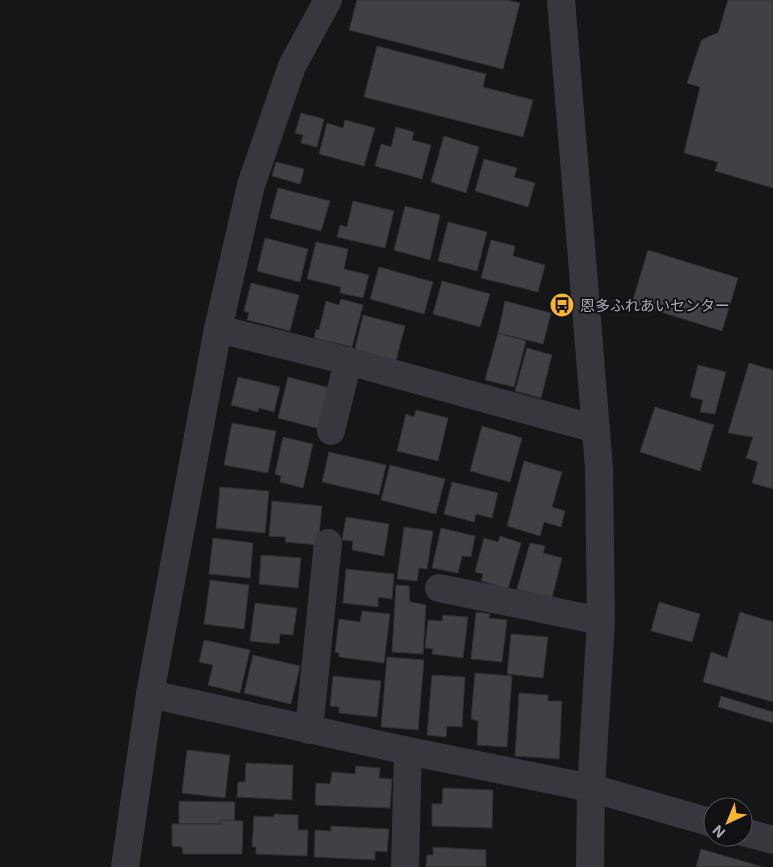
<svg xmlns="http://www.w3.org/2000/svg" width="773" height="867" viewBox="0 0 773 867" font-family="Inter,'Noto Sans JP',sans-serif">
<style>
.building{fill:#404145;stroke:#303034}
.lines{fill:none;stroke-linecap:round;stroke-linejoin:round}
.minor{stroke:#37383d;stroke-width:28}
.labels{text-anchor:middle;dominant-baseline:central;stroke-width:4;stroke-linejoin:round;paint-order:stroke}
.poi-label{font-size:15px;fill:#a7acb8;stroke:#111113;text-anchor:start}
</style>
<rect width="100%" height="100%" fill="#161618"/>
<!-- building -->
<g class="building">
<polygon points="357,0 507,0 520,3 503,69 349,30"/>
<polygon points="728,0 773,0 773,188 715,171 718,162 684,153 700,87 687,83 701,41 707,37 718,33"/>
<polygon points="377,46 486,74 483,87 533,100 523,137 364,97"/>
<polygon points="301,113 324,119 317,147 301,143 303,135 295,133"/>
<polygon points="345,120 375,128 364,166 319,154 327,123 343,128"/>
<polygon points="396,127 414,132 412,140 431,145 422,179 375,166 381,144 391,147"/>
<polygon points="444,136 479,147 466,193 431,182"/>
<polygon points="484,159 517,168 514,177 535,183 528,207 475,191"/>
<polygon points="276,162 304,169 300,184 272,176"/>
<polygon points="278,188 330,201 321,231 270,218"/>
<polygon points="353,201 394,211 385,248 337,237 340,225 347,227"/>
<polygon points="405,206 440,215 430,260 394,250"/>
<polygon points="448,222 487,232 477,271 438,261"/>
<polygon points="265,238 308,249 300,282 257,271"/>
<polygon points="491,240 515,246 513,256 545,265 538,292 481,278"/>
<polygon points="316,242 348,249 344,269 369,275 363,298 340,293 341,287 307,279"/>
<polygon points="648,250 738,278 722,331 632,303"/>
<polygon points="379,267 433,282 424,314 370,299"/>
<polygon points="442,281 490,294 480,327 433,314"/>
<polygon points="251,283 299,295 290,331 247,320 249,313 244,311"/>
<polygon points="341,299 363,305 352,347 314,338 316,329 319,330 326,301 339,305"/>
<polygon points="505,301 551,313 543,344 498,333"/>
<polygon points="363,315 405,326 395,364 354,353"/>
<polygon points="498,333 526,341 514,387 485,380"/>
<polygon points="527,348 552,355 541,398 515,391"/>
<polygon points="749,363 773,370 773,489 752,483 758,462 746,458 753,437 728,433"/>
<polygon points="698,365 726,372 715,414 700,412 703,400 690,397"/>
<polygon points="238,377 280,387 274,412 259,408 258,412 231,405"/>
<polygon points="288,377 330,388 320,429 278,418"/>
<polygon points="655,407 714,425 700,471 640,452"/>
<polygon points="416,410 448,418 438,461 397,451 406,414 414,417"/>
<polygon points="232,423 276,431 268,473 224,465"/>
<polygon points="482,426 522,438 510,482 470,471"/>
<polygon points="283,437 313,444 303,488 280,482 281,476 275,474"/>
<polygon points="329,452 386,465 379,495 322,482"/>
<polygon points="524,461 562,472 552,507 565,511 561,527 544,522 540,536 507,526"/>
<polygon points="390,465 445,479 436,514 381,500"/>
<polygon points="452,482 498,493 492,518 476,514 474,522 444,514"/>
<polygon points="220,487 269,491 265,533 216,528"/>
<polygon points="272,501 322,506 318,545 285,542 286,537 269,536"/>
<polygon points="346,517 389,524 384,556 352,550 353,541 342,540"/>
<polygon points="404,527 433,531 427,569 419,568 417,581 397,579"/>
<polygon points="441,528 475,536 471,557 462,556 458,573 432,568"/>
<polygon points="500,536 521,543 508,589 481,581 483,574 475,572 484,538 498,542"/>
<polygon points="213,538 253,543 250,578 209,574"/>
<polygon points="530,543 545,546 543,553 562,558 552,598 517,589"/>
<polygon points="261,555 301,558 298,588 259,584"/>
<polygon points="346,569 394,574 392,599 378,597 378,607 343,603"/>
<polygon points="210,580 249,585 244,629 204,624"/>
<polygon points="396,585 409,586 410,602 426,605 423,654 392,652"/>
<polygon points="659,602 700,614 692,642 651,631"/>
<polygon points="255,603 297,608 293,635 280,634 279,644 250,641"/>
<polygon points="362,611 390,614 384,663 339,657 339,653 335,652 339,619 360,622"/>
<polygon points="476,612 490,614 489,618 507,620 502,662 471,659"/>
<polygon points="740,612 773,622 773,702 703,682 711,652 727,658"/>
<polygon points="443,615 468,617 463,658 432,654 433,649 425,648 428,620 442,621"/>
<polygon points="511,634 548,637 543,678 507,674"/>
<polygon points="204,640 250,650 240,693 208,685 213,665 199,662"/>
<polygon points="253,655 300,666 291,704 244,693"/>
<polygon points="387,657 424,660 418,730 381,727"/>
<polygon points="475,673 512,676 507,747 477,745 478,721 471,719"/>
<polygon points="432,675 465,677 462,727 447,726 446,737 427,735"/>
<polygon points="333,676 381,681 377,717 339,713 339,707 330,706"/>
<polygon points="519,693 548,695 548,701 562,701 559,759 515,756"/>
<polygon points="721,696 773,712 773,723 718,707"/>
<polygon points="187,750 230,755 225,798 182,793"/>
<polygon points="246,763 293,765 292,800 237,797 238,782 245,782"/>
<polygon points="356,766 380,768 379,778 392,779 390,808 315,805 316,783 330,784 332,772 355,774"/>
<polygon points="443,788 493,790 492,828 432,826 432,804 442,804"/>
<polygon points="179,801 235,802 234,821 221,820 221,824 179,824"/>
<polygon points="274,814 298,815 298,830 308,830 307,856 256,854 256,847 252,847 254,816 274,817"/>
<polygon points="221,820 243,821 242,854 183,854 182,847 172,846 172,824 221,824"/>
<polygon points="331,826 389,829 387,852 375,851 375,860 314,857 315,830 331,831"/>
<polygon points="433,847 486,850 486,867 426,867 427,855 433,855"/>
<polygon points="701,849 763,867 696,867"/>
</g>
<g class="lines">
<!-- minor -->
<g class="minor">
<polyline points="561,0 599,468 601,621 591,788 590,867"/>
<polyline points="218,329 348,361 596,429"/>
<polyline points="331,431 348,361"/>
<polyline points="439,588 601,621"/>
<polyline points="150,694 408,751 591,788 713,823"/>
<polyline points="309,730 328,543"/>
<polyline points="743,832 773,840"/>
<polyline points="125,867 150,694 218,329 251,185 292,66 328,0"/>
<polyline points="405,867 408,751"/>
</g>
</g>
<!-- icons -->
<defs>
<symbol id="bus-disc" viewBox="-11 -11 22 22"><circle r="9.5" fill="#f9b52c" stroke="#111113"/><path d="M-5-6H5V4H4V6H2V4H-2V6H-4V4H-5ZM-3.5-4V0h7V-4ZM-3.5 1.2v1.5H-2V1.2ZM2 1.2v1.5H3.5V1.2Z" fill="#111"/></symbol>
</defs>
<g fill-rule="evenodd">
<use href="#bus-disc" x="548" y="291" width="28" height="28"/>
</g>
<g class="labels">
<!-- poi labels -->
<g class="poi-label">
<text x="580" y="305">恩多ふれあいセンター</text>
</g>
</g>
<!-- north arrow -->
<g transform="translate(728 822) rotate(224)"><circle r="24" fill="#111113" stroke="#4d4f55"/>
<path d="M0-4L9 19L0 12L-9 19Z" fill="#f9b52c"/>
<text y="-8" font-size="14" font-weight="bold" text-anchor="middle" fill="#a7acb8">N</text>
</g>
</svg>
